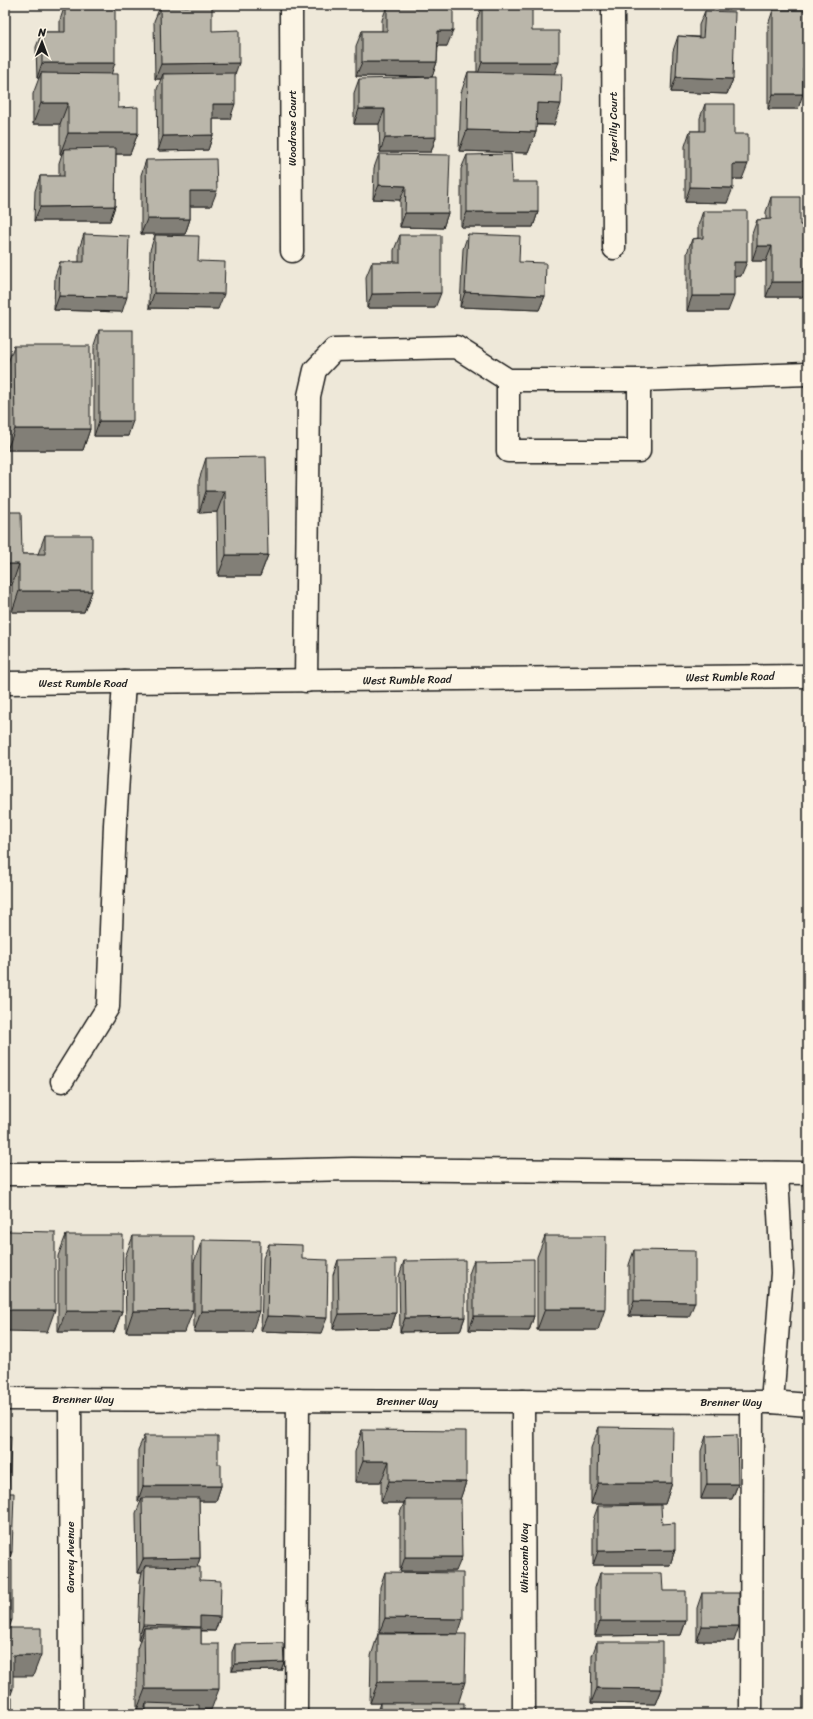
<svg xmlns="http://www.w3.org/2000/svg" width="813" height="1719" viewBox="0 0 813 1719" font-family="Sriracha,sans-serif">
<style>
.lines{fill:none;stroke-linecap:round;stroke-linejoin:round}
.minor-casing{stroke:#1c1c1c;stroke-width:25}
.minor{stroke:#fcf5e5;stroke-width:22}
.wall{fill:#a09d92;stroke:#1c1c1c}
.shaded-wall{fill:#827f77;stroke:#1c1c1c}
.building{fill:#bab6aa;stroke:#1c1c1c}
.labels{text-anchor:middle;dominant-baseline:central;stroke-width:4;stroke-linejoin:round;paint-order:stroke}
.street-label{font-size:11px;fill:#1c1c1c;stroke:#fcf5e5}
</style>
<rect width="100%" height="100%" fill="#eee8d9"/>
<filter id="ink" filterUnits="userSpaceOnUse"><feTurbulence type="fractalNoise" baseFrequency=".025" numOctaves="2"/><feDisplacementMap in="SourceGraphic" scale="8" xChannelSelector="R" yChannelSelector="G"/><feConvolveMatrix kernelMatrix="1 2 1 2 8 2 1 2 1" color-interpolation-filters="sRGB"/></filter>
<g filter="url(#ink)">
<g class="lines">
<defs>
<g id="minor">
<polyline points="291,5 292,251"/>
<polyline points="613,5 614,248"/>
<polyline points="639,380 808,374"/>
<polyline points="306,681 309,396 315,370 334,350 456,347 508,380 639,380 639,451 508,451 508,380"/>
<polyline points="5,683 808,676"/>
<polyline points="62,1081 108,1007 115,825 124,682"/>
<polyline points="5,1174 134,1174 352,1169 808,1173"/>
<polyline points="5,1399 772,1402 808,1405"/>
<polyline points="70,1399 71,1714"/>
<polyline points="523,1401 524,1714"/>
<polyline points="772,1402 782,1273 777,1173"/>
<polyline points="296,1714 298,1400"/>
<polyline points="751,1714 752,1402"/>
</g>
</defs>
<!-- minor casing -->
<use href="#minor" class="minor-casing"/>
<!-- minor -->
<use href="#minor" class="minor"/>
</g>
<!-- wall -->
<g class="wall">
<polygon points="65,5 111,73 118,108 138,133 130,154 116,154 115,206 110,221 34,221 35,191 40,176 59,176 59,163 62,154 60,154 60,124 33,124 33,94 39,78 37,78 36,47 42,32 60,32 60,20"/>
<polygon points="482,5 532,31 554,74 554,125 536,125 536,132 528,153 459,151 461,93 468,72 477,72 477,20"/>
<polygon points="387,6 447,46 438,46 437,62 432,77 356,76 356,46 362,31 382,31 382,20"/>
<polygon points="160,7 212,31 235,73 230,119 213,119 213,135 208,150 158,151 157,89 161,79 155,79 154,21"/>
<polygon points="773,10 808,83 803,83 798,109 768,109 768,25"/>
<polygon points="705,11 733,79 727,94 671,92 673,51 678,36 699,37 699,25"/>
<polygon points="359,79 436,137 431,152 380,152 379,124 354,124 354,93"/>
<polygon points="705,104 734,134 742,179 733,179 727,203 685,202 685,146 690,131 700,131 700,118"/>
<polygon points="379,154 448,213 443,228 400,227 400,200 373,199 374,168"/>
<polygon points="467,155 512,182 538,212 533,227 461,227 461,169"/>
<polygon points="146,160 211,206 190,206 190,219 185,234 141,234 141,175"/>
<polygon points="771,197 800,225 808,226 808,297 766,297 766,261 752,261 752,234 757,220 766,220 766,212"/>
<polygon points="703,211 741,276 734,276 728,311 687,311 687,253 692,239 698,238 698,226"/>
<polygon points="84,234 122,312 54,310 55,276 60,262 79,262 79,249"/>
<polygon points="468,234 519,262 545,296 539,310 460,307 463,249"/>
<polygon points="155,235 198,261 218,309 149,308 150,250"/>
<polygon points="400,235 435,308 367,308 366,277 372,262 394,262 394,250"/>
<polygon points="99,330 128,436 94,436 94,345"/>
<polygon points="14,346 90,429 83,450 7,450 6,368"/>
<polygon points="206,458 268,555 260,576 218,576 217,512 199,513 199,480"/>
<polygon points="5,512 22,554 38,554 45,535 92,591 84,612 12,612 12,585 5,585"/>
<polygon points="66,1235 122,1311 114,1332 58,1332 58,1256"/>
<polygon points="133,1236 185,1332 126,1332 125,1257"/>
<polygon points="545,1236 598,1330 537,1330 537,1257"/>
<polygon points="202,1240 252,1332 194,1332 194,1262"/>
<polygon points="269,1244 302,1259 321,1333 261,1331 263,1258"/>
<polygon points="634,1250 689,1317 629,1316 629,1265"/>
<polygon points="338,1260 396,1313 391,1328 333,1329 333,1275"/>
<polygon points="474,1260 534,1316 529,1331 469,1330 469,1274"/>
<polygon points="404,1261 465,1317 460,1331 400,1332 399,1276"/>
<polygon points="599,1427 672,1483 665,1504 591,1504 591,1448"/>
<polygon points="362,1430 466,1482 460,1499 456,1571 400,1571 400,1513 404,1503 381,1503 381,1482 355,1482 355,1452"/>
<polygon points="144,1436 218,1464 221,1486 216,1501 199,1501 200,1558 197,1567 200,1580 220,1617 215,1631 201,1631 201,1644 211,1710 199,1710 199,1714 142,1714 144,1710 137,1710 137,1649 140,1640 138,1640 140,1581 142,1573 137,1573 136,1513 141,1501 138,1501 138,1450"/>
<polygon points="706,1436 738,1484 732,1499 701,1499 701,1451"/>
<polygon points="598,1506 675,1550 670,1565 593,1565 593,1520"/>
<polygon points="385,1572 458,1634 379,1633 380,1587"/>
<polygon points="600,1573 663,1591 686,1621 681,1635 595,1636 595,1588"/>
<polygon points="702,1593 734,1641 697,1641 697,1608"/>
<polygon points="378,1634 458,1703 464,1714 376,1714 380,1703 435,1703 370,1703 371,1656"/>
<polygon points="597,1642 662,1689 656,1704 591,1703 592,1656"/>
<polygon points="235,1644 284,1662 281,1670 232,1671 232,1652"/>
</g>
<!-- shaded-wall -->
<g class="shaded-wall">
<polygon points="438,31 453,31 447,46 432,46"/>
<polygon points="362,62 437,62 432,77 356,76"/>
<polygon points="482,62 559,62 553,77 477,77"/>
<polygon points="42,63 115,63 110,78 41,73 39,78 37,78"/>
<polygon points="239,63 234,77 163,74 161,79 155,79 161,64"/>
<polygon points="803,68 808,68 808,83 798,83"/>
<polygon points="676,77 733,79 727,94 671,92"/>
<polygon points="773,94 803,94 798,109 768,109"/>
<polygon points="41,103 68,103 60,124 33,124"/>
<polygon points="537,103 561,104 554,125 529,124"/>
<polygon points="213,104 235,104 230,119 208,119"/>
<polygon points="359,109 385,109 379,124 354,124"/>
<polygon points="467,130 536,132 528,153 459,151"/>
<polygon points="68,133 138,133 130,154 64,154 64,149 62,154 60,154"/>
<polygon points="213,135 208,150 158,151 163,136"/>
<polygon points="436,137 431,152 380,152 385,138"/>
<polygon points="733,164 748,164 742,179 727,179"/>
<polygon points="379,185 406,186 400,200 373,199"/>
<polygon points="690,187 733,188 727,203 685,202"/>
<polygon points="190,191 217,191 211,206 185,206"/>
<polygon points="115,206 110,221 34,221 40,207"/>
<polygon points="467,212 538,212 533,227 461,227"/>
<polygon points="405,213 448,213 443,228 400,227"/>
<polygon points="147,219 190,219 185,234 141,234"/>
<polygon points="757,246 772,246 766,261 752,261"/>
<polygon points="734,262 747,262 741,276 729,277"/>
<polygon points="772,282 808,282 808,297 766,297"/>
<polygon points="465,292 545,296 539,310 460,307"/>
<polygon points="154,293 224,294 218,309 149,308"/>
<polygon points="441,293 435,308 367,308 372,294"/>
<polygon points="59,296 127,297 122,312 54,310"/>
<polygon points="692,296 734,296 728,311 687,311"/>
<polygon points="99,421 133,421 128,436 94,436"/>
<polygon points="15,429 90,429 83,450 7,450"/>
<polygon points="206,491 225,491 217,512 199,513"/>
<polygon points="226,555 268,555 260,576 218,576"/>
<polygon points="5,564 19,564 12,585 5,585"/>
<polygon points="19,591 92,591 84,612 12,612"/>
<polygon points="634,1301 695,1302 689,1317 629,1316"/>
<polygon points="545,1309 605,1309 598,1330 537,1330"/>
<polygon points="5,1310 55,1310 47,1332 5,1331"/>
<polygon points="193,1310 185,1332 126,1332 133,1311"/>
<polygon points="66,1311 122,1311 114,1332 58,1332"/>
<polygon points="201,1311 259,1311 252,1332 194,1332"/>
<polygon points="396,1313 391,1328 333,1329 339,1314"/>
<polygon points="267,1316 327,1318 321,1333 261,1331"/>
<polygon points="474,1316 534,1316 529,1331 469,1330"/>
<polygon points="465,1317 460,1331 400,1332 405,1318"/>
<polygon points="363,1461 389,1461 381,1482 355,1482"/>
<polygon points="389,1481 466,1482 459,1503 405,1499 404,1503 381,1503"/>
<polygon points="598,1483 672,1483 665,1504 591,1504"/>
<polygon points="707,1484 738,1484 732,1499 701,1499"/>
<polygon points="143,1486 221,1486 216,1501 142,1501 142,1498 141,1501 138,1501"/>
<polygon points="5,1490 9,1490 5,1502"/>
<polygon points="675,1550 670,1565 593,1565 598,1551"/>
<polygon points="5,1552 12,1552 5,1571"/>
<polygon points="405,1557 462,1557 456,1571 400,1571"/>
<polygon points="200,1558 195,1573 145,1566 142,1573 137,1573 143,1559"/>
<polygon points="200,1616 220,1617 215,1631 144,1628 140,1640 138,1640 143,1625"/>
<polygon points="385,1618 463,1619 458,1634 379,1633"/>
<polygon points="12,1620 5,1640 5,1621"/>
<polygon points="600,1621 686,1621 681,1635 595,1636"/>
<polygon points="702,1626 739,1626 734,1641 697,1641"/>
<polygon points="13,1655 41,1655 33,1676 5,1676"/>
<polygon points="284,1662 281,1670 232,1671 235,1664"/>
<polygon points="378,1682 465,1682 458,1704 370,1703"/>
<polygon points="597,1688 662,1689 656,1704 591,1703"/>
<polygon points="5,1689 13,1689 5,1710"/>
<polygon points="145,1689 219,1689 211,1710 146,1710 146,1703 144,1710 137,1710"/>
</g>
<!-- building -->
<g class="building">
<polygon points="65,5 115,5 115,63 42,63 42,32 65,32"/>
<polygon points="482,5 532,5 532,31 559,31 559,62 482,62"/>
<polygon points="212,6 212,31 239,30 239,63 161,64 160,7"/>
<polygon points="387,6 453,6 453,31 438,31 437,62 362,62 362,31 387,31"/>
<polygon points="773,10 808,10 808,68 803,68 803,94 773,94"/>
<polygon points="705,11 735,12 733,79 676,77 678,36 703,38"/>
<polygon points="468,72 562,74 561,104 537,103 536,132 467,130"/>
<polygon points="41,73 118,74 118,108 138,107 138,133 68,133 68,103 41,103"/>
<polygon points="235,73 235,104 213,104 213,135 163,136 163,74"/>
<polygon points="436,77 436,137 385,138 385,109 359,109 359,79"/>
<polygon points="705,104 734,104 734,134 748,134 748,164 733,164 733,188 690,187 690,131 705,131"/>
<polygon points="116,148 115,206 40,207 40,176 64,176 64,149"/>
<polygon points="379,154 450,155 448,213 405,213 406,186 379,185"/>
<polygon points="511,154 512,182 538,182 538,212 467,212 467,155"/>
<polygon points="216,159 217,191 190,191 190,219 147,219 146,160"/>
<polygon points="771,197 800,197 800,225 808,226 808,282 772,282 772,246 757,246 757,220 771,219"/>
<polygon points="703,211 747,211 747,262 734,262 734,296 692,296 692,239 703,238"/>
<polygon points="84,234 129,236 127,297 59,296 60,262 84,262"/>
<polygon points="468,234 520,236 519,262 546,263 545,296 465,292"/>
<polygon points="155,235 199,236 198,261 225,262 224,294 154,293"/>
<polygon points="400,235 441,235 441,293 372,294 372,262 400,262"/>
<rect x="99" y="330" width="34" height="91"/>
<polygon points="14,346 90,346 90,429 15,429"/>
<polygon points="266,457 268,555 226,555 225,491 206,491 206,458"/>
<polygon points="5,512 21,512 22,554 45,554 45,535 92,535 92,591 19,591 19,564 5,564"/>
<polygon points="5,1231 55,1232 55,1310 5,1310"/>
<polygon points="66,1235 123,1235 122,1311 66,1311"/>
<polygon points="133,1236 193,1236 193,1310 133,1311"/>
<polygon points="545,1236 606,1236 605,1309 545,1309"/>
<polygon points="202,1240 260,1241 259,1311 201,1311"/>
<polygon points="269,1244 302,1245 302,1259 328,1260 327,1318 267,1316"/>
<polygon points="634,1250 695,1251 695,1302 634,1301"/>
<polygon points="396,1259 396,1313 339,1314 338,1260"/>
<polygon points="534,1259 534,1316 474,1316 474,1260"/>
<polygon points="465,1260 465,1317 405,1318 404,1261"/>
<polygon points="599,1427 673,1428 672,1483 598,1483"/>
<polygon points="362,1430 466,1431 466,1482 389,1481 389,1461 363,1461"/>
<polygon points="737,1435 738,1484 707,1484 706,1436"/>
<polygon points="5,1436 11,1436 9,1490 5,1490"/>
<polygon points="144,1436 218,1436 218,1464 221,1464 221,1486 143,1486"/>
<polygon points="5,1493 14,1493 12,1552 5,1552"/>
<polygon points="142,1498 199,1498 200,1558 143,1559"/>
<polygon points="405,1499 461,1499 462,1557 405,1557"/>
<polygon points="661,1505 662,1524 675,1523 675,1550 598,1551 598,1506"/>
<polygon points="5,1560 12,1560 12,1620 5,1621"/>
<polygon points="145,1566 200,1567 200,1580 221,1581 220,1617 200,1616 200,1627 143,1625"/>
<polygon points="385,1572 463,1573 463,1619 385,1618"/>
<polygon points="600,1573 662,1573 663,1591 686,1591 686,1621 600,1621"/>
<rect x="702" y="1593" width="37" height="33"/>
<polygon points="5,1628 41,1628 41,1655 13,1655 13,1689 5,1689"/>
<polygon points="144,1628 201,1628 201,1644 219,1644 219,1689 145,1689"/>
<polygon points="378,1634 466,1634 465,1682 378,1682"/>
<polygon points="597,1642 662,1642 662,1689 597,1688"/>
<polygon points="283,1643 284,1662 235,1664 235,1644"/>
<rect x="5" y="1698" width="7" height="16"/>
<polygon points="146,1703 199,1705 199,1714 146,1714"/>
<rect x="380" y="1703" width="84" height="11"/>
<rect x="596" y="1710" width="65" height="4"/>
</g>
</g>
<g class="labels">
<!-- street labels -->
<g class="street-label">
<text transform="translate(613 127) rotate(-90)">Tigerlily Court</text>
<text transform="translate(292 128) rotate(-90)">Woodrose Court</text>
<text transform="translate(730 677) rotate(-1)">West Rumble Road</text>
<text transform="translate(407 680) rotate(-1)">West Rumble Road</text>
<text x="83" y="683">West Rumble Road</text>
<text x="83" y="1399">Brenner Way</text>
<text x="407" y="1401">Brenner Way</text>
<text x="731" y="1402">Brenner Way</text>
<text transform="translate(70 1557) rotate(-90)">Garvey Avenue</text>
<text transform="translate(524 1558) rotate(-90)">Whitcomb Way</text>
</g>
</g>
<!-- margin -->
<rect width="813" height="1719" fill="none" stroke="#fcf5e5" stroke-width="20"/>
<rect x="10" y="10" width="793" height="1699" fill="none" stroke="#1c1c1c" stroke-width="1.5" filter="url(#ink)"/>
<!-- north arrow -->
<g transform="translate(42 42) rotate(1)" stroke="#fcf5e5" stroke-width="3" paint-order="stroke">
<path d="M0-3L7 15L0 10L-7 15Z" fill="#1c1c1c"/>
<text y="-6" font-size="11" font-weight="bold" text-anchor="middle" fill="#1c1c1c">N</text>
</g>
</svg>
